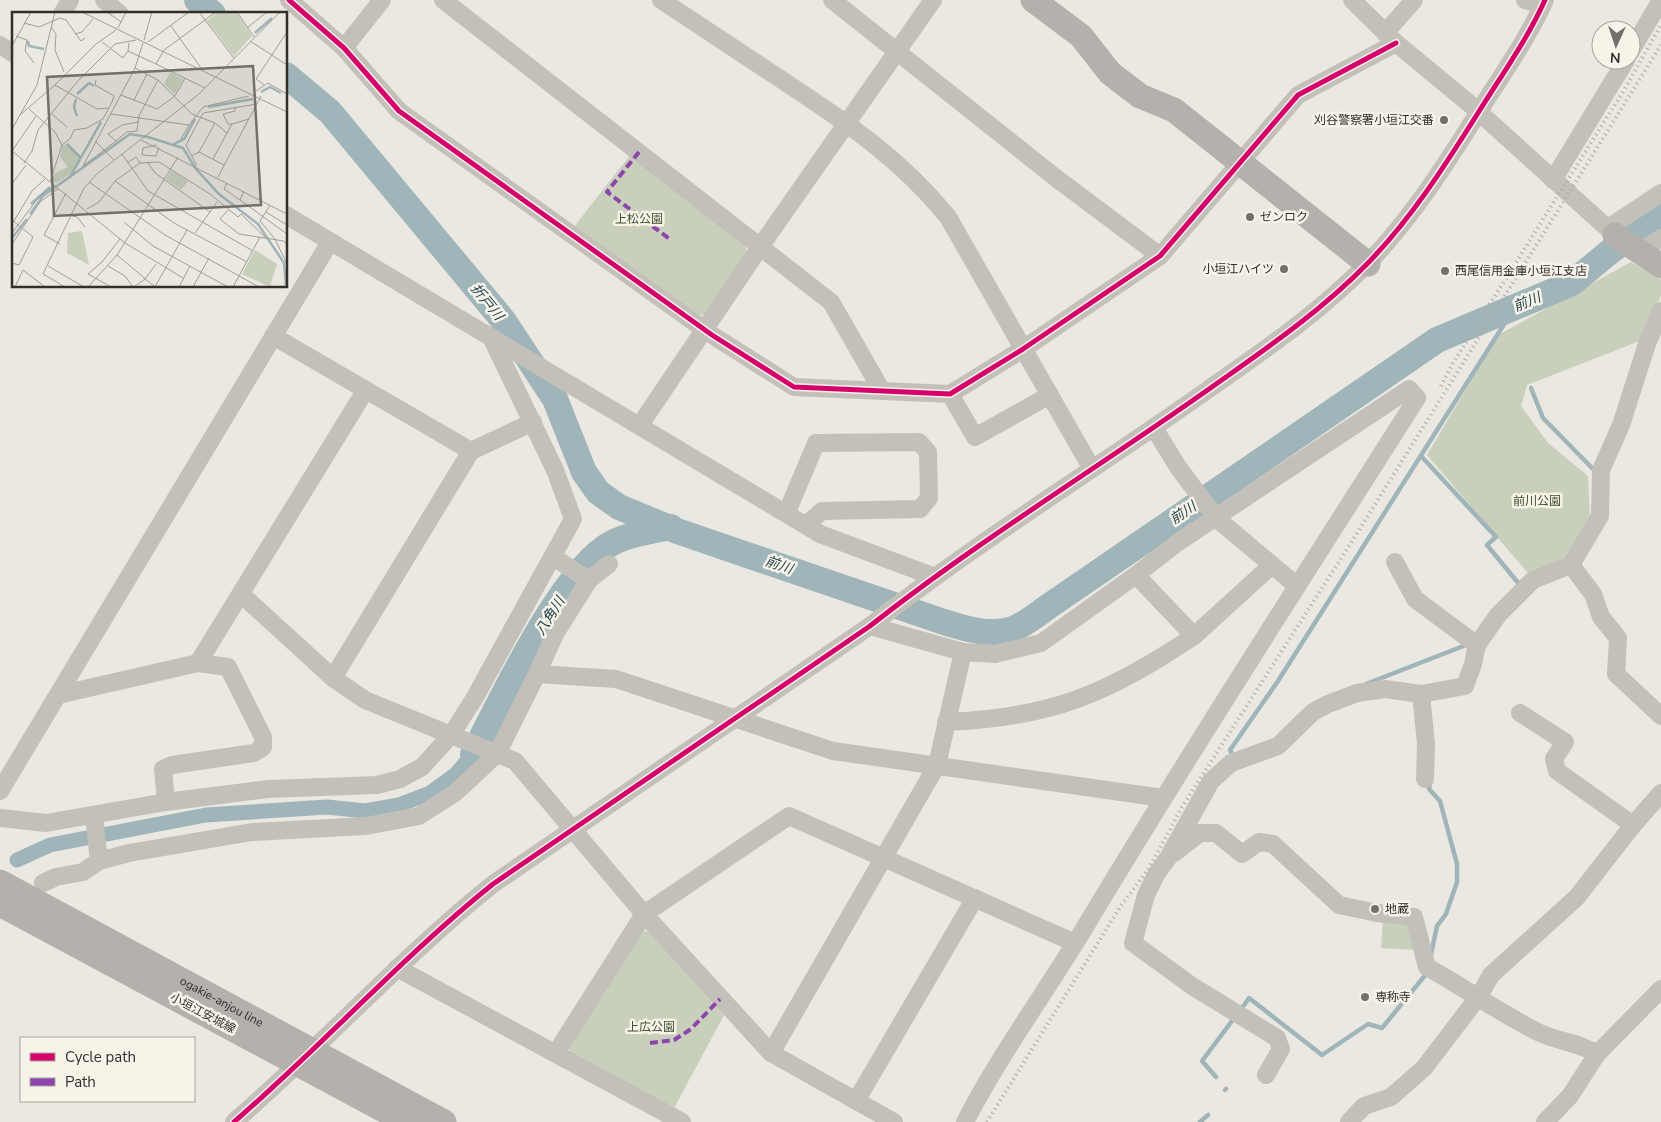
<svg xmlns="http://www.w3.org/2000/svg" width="1661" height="1122" viewBox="0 0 1661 1122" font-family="'Nunito Sans','Noto Sans JP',sans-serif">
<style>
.green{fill:#c8d0bc}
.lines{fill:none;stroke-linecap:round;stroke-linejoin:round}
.stream{stroke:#9fb5b9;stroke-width:4.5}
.canal{stroke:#9fb5b9;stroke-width:15}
.river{stroke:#9fb5b9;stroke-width:26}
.street{stroke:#c3c0ba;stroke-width:18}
.secondary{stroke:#b4b0ab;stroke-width:25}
.rail{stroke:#aba8a4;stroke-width:4;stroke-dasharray:1 4;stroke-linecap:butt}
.quiet{stroke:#8e44ad;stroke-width:4;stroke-dasharray:8 4;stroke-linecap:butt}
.cycleway-casing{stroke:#f7f3e8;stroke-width:8}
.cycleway{stroke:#d6006c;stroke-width:5}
.poi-dot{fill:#736f69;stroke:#f7f3e8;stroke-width:2}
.labels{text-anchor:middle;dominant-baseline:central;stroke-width:5;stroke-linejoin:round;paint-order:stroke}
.poi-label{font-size:12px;fill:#332e29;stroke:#f7f3e8;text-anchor:start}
.park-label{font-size:12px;fill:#3e4e30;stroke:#f7f3e8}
.street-label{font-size:12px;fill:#332e29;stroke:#f7f3e8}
.water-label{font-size:14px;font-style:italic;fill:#23454f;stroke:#f7f3e8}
.inset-river{fill:none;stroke:#9fb5b9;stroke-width:2.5}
.inset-road{fill:none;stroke:#a19e97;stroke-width:1}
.view{fill:#736f69;fill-opacity:0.15;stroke:#736f69;stroke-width:2.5}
.inset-edge{fill:none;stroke:#332e29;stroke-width:2.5}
</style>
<rect width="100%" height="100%" fill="#eae8e1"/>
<!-- green -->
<g class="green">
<polygon points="631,154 745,245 747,253 705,314 694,316 573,228"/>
<polygon points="1631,262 1661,280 1661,295 1645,339 1527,385 1521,406 1548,443 1588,476 1590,516 1566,560 1528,573 1427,455 1498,335"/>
<polygon points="1383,919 1411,920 1419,950 1381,948"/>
<polygon points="651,931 724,1015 673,1110 571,1054 569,1048 642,932"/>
</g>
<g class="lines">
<!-- stream -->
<g class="stream">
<polyline points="1531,388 1543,418 1594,470 1595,473"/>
<polyline points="1421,456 1496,537 1487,545 1519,584 1521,582"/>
<polyline points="1366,684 1466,645 1464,642"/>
<polyline points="1237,754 1233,755 1230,750 1278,681 1515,307"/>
<polyline points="1430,782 1429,789 1440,801 1457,864 1457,882 1446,914 1437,926 1431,954"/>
<polyline points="1240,1011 1249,998 1322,1055 1368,1024 1382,1028 1427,973"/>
<polyline points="1216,1077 1202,1061 1235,1017"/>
<polyline points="1225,1090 1226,1089"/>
<polyline points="1200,1122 1208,1115"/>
</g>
<!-- canal -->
<polyline class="canal" points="17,860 50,845 206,815 327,807 365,811 399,805 430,793 456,774 473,754"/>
<!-- river -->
<g class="river">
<polyline points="197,0 213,14"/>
<path d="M286,75L330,112L503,320L555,399L584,472L598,492L619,507L677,531L941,621C963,628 990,637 1013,629C1026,624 1040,612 1052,604L1437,340L1572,283L1612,250L1661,217"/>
<path d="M473,754C501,701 562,569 612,543C630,534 651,531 671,527"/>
</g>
<!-- street -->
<g class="street">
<polyline points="104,0 120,14"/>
<polyline points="289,0 344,48 399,111 712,335 794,387 950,394 1023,349 1160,256 1298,95 1396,43"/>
<polyline points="443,0 831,302 882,391"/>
<path d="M661,0C702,27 744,55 785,82C847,123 900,158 948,217L1092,469"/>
<polyline points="832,0 1056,178 1160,256"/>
<polyline points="1352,0 1396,43 1471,105 1615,235"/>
<polyline points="1525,0 1542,5"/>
<polyline points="62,14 70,0"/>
<polyline points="1385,33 1414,0"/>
<polyline points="0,45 14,54"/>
<polyline points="344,48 382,0"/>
<polyline points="1631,51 1661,0"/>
<polyline points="1553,180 1626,60"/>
<polyline points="286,215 820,534 935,577"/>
<polyline points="1608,228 1661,193"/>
<polyline points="1639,252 1661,238"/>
<polyline points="273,336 471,451"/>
<polyline points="950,394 975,437 1050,395"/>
<polyline points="533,422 471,451 333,678 365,700 515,761 644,914 771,1053 894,1122"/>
<polyline points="640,425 760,247 933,0"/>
<polyline points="1154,428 1178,467 1216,518 1297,586"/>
<polyline points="787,512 816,443 919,442 928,452 929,498 920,509 822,511 806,525"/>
<polyline points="553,557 589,580"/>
<polyline points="1395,562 1415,599 1477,645"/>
<polyline points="1571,565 1593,594 1601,617 1618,638 1616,674 1661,716"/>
<polyline points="241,594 333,678"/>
<polyline points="870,626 963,652"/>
<polyline points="1194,636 1271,566"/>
<polyline points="537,674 555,634 589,580 609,564"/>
<polyline points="1421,694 1426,744 1425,779"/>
<polyline points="58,695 198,663 365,391"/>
<polyline points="1520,713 1565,742 1554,759 1557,771 1633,825"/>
<polyline points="0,791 330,242"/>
<polyline points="166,802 163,769 172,765 254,753 263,747 263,737 228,667 198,663"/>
<polyline points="94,815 99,861"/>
<polyline points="0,818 46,823 166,802 268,789 377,785 400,779 422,767 451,735 474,699 573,519 555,470 492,339"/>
<path d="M1174,853L1200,833H1216L1242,854L1259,842L1273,844L1339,905L1377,913L1414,917L1427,967C1465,988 1501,1014 1540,1033C1559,1042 1579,1042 1597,1054L1661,989"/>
<polyline points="43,883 56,877 83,872 99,861 129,853 252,832 366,826 419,816 455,793 497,754 537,674 616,679 833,751 1163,798"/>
<polyline points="397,968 682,1122"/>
<polyline points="556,1053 644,914 789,816 1075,943"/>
<path d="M771,1053L937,765L963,652L995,654L1041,643L1136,575L1194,636C1107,694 1051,718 946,722"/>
<polyline points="1266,1075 1281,1049 1277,1038 1192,986 1133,943 1146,895 1157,873 1168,858 1211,781 1231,763 1278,746 1313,712 1328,704 1357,693 1385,689 1421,694 1465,686 1473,664 1477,645 1498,615 1533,580 1571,565 1600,516 1601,470 1621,425 1647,344 1661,311"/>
<polyline points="856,1101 975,898"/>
<path d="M234,1122C323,1045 402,957 493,884L870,626C978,541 1096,469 1209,389C1264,350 1319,313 1367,264C1411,219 1444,167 1478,113C1501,76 1527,40 1545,0"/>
<path d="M965,1122C999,1056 1043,996 1082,932C1190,752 1304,576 1417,398L1409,389L1177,543L1136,575"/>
<polyline points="1349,1122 1364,1106 1391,1097 1424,1068 1479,996 1491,975 1577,897 1633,825 1661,793"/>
<polyline points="1545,1122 1570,1096 1597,1054"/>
</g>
<!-- secondary -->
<g class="secondary">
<polyline points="1033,0 1081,36 1110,73 1140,96 1174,110 1368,264"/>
<polyline points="1615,235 1661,266"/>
<path id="s1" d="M0,882L444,1122"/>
<polyline points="0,904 406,1122"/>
</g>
<!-- rail -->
<g class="rail">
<polyline points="1441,386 1453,363 1624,90 1661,25"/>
<polyline points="987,1122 1120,907 1148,870 1182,807 1356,535 1661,45"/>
</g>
<!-- quiet -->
<g class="quiet">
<polyline points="639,152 607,192 671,240"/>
<polyline points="650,1043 674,1040 691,1029 720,999"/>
</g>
<defs>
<g id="cycleway">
<polyline points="289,0 344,48 399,111 712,335 794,387 950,394 1023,349 1160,256 1298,95 1396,43"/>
<path d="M234,1122C323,1045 402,957 493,884L870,626C978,541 1096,469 1209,389C1264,350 1319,313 1367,264C1411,219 1444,167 1478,113C1501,76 1527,40 1545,0"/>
</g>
</defs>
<!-- cycleway casing -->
<use href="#cycleway" class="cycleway-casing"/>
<!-- cycleway -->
<use href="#cycleway" class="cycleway"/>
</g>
<!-- markers -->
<g class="poi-dot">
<circle cx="1444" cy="120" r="5"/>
<circle cx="1250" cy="217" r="5"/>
<circle cx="1284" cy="269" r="5"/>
<circle cx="1445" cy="271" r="5"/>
<circle cx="1375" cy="909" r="5"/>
<circle cx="1365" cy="997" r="5"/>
</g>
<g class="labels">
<!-- poi labels -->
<g class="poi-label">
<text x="1434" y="120" text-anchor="end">刈谷警察署小垣江交番</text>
<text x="1260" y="217">ゼンロク</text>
<text x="1274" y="269" text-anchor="end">小垣江ハイツ</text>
<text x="1455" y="271">西尾信用金庫小垣江支店</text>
<text x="1385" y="909">地蔵</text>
<text x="1375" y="997">専称寺</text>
</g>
<!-- park labels -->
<g class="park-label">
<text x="639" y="219">上松公園</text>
<text x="1537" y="501">前川公園</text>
<text x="651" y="1027">上広公園</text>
</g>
<!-- street labels -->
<g class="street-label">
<text stroke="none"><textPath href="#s1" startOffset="252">ogakie-anjou line</textPath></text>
<text transform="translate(203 1013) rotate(28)">小垣江安城線</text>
</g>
<!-- water labels -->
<g class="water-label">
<text transform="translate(487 302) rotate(51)">折戸川</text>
<text transform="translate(1527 302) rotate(-23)">前川</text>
<text transform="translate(1183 513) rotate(-34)">前川</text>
<text transform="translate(779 565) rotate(19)">前川</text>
<text transform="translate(550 616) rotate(-58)">八角川</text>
</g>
</g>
<!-- overview -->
<g transform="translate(12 12)">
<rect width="275" height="275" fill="#eae8e1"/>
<path d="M206,0H224L240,24L222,44L195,9ZM158,60L171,67L163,82L152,72ZM55,132L68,146L60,161L44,171L40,169L42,162L56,155L48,145L50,134ZM159,159L176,169L169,178L154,167ZM70,219L77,253L55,241L56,221ZM243,238L265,252L258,275L230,262Z" fill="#c8d0bc"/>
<path class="inset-river" d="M243,21L260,6M16,29L17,34L32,37M249,80L258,75L269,81M65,82L77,71L82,74M64,87L62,95L65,104M196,95L241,87M55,132L69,146M162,132L172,127L183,107M58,165L89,110M19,192L38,175M18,202L31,184L118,122L136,125L171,136L184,157L207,182L246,212L272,251L274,275M0,226L15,207"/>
<path class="inset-road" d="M70,0L275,100M95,0L109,10M187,0L222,46M225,0L242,25M12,11L27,15L48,6L54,8L69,29L73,26M159,14L189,56M39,15L44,22L43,38L52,60M236,15L255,0M106,16L114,0M63,22L70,20L81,7M4,24L15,28L13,39L22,51M132,28L140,0M238,29L275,53M90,30L111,46L116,39M136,30L177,0M117,31L116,39L144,52M131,31L123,56L146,68L180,102L203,111L187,140L179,144M0,34L19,0M43,73L84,32L104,18M252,73L244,67L275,20M193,76L144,52L152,38L204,0M244,79L256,71L275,82M109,83L145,97L163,84L173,66M122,88L135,62M17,97L43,120L50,133M40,102L55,115M99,102L177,113L191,95L237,84M8,103L43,73L85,97L96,96M126,110L110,113L96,122L104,129L115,120L125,119L126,110L127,104L146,68M203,111L215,121M220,112H216L211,102L223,99V95M0,117L25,73L43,0M169,127L177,113M129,128L275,202M83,129L102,148M145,133L131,136L130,143L144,144L147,135M0,139L113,231L171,266M0,139L24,104M187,140L212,153M110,142L136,179L241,239M201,147L220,112L237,107M12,151L20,139L26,118L65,70L103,32L124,28M115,151L124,145L128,151M136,151L143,161L198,200M71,154L123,56M71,154L104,129M185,154L174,133L191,101L245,92M206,165L249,84M103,169L162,211L235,250M38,170L50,133L58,127L62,118L75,116L91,107L100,90L102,84L83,73L84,68M77,170L153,223L247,275M215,171L212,177L228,188M0,172L14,153M232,179L228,188L275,222M258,193L248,209L263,227L275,252M75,197L87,190L103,169L128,151L147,150L198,182L226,205L229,202L254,226M216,198L208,207L227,222L272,229L275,233M254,200L275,213M57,203L65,205L73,215M0,208L21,225L7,253L0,251M2,209L20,179L33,167M112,210L141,234L216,275M0,221L26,186L43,173M183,221L205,190M0,232L28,190L47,176M48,232L32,223L54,181M105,243L143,275M36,254L72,275M96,254L113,264L121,275M3,275L11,258L33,275M53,275L31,262L72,176L86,161L187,82L268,0M76,275L105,243L166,145M99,275L76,262L90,250L108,227M122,275L133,267L144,252M143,275L175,218M167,275L178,254M181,275L197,246M221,275L248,225"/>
<path class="view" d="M241,54L249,193L42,204L35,65Z"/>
<rect width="275" height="275" class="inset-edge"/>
</g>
<!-- legend -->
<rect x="20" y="1037" width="175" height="65" fill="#f7f3e8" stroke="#a9a49c"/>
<rect x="30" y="1053" width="25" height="8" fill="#d6006c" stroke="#a9a49c"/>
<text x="65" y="1062" font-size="15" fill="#332e29">Cycle path</text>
<rect x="30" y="1078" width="25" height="8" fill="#8e44ad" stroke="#a9a49c"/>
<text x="65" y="1087" font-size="15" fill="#332e29">Path</text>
<!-- north arrow -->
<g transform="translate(1616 45) rotate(183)"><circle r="24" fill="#f7f3e8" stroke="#a9a49c"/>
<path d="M0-4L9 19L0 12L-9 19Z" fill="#736f69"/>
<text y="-8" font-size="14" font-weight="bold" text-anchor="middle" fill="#332e29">N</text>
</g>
</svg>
